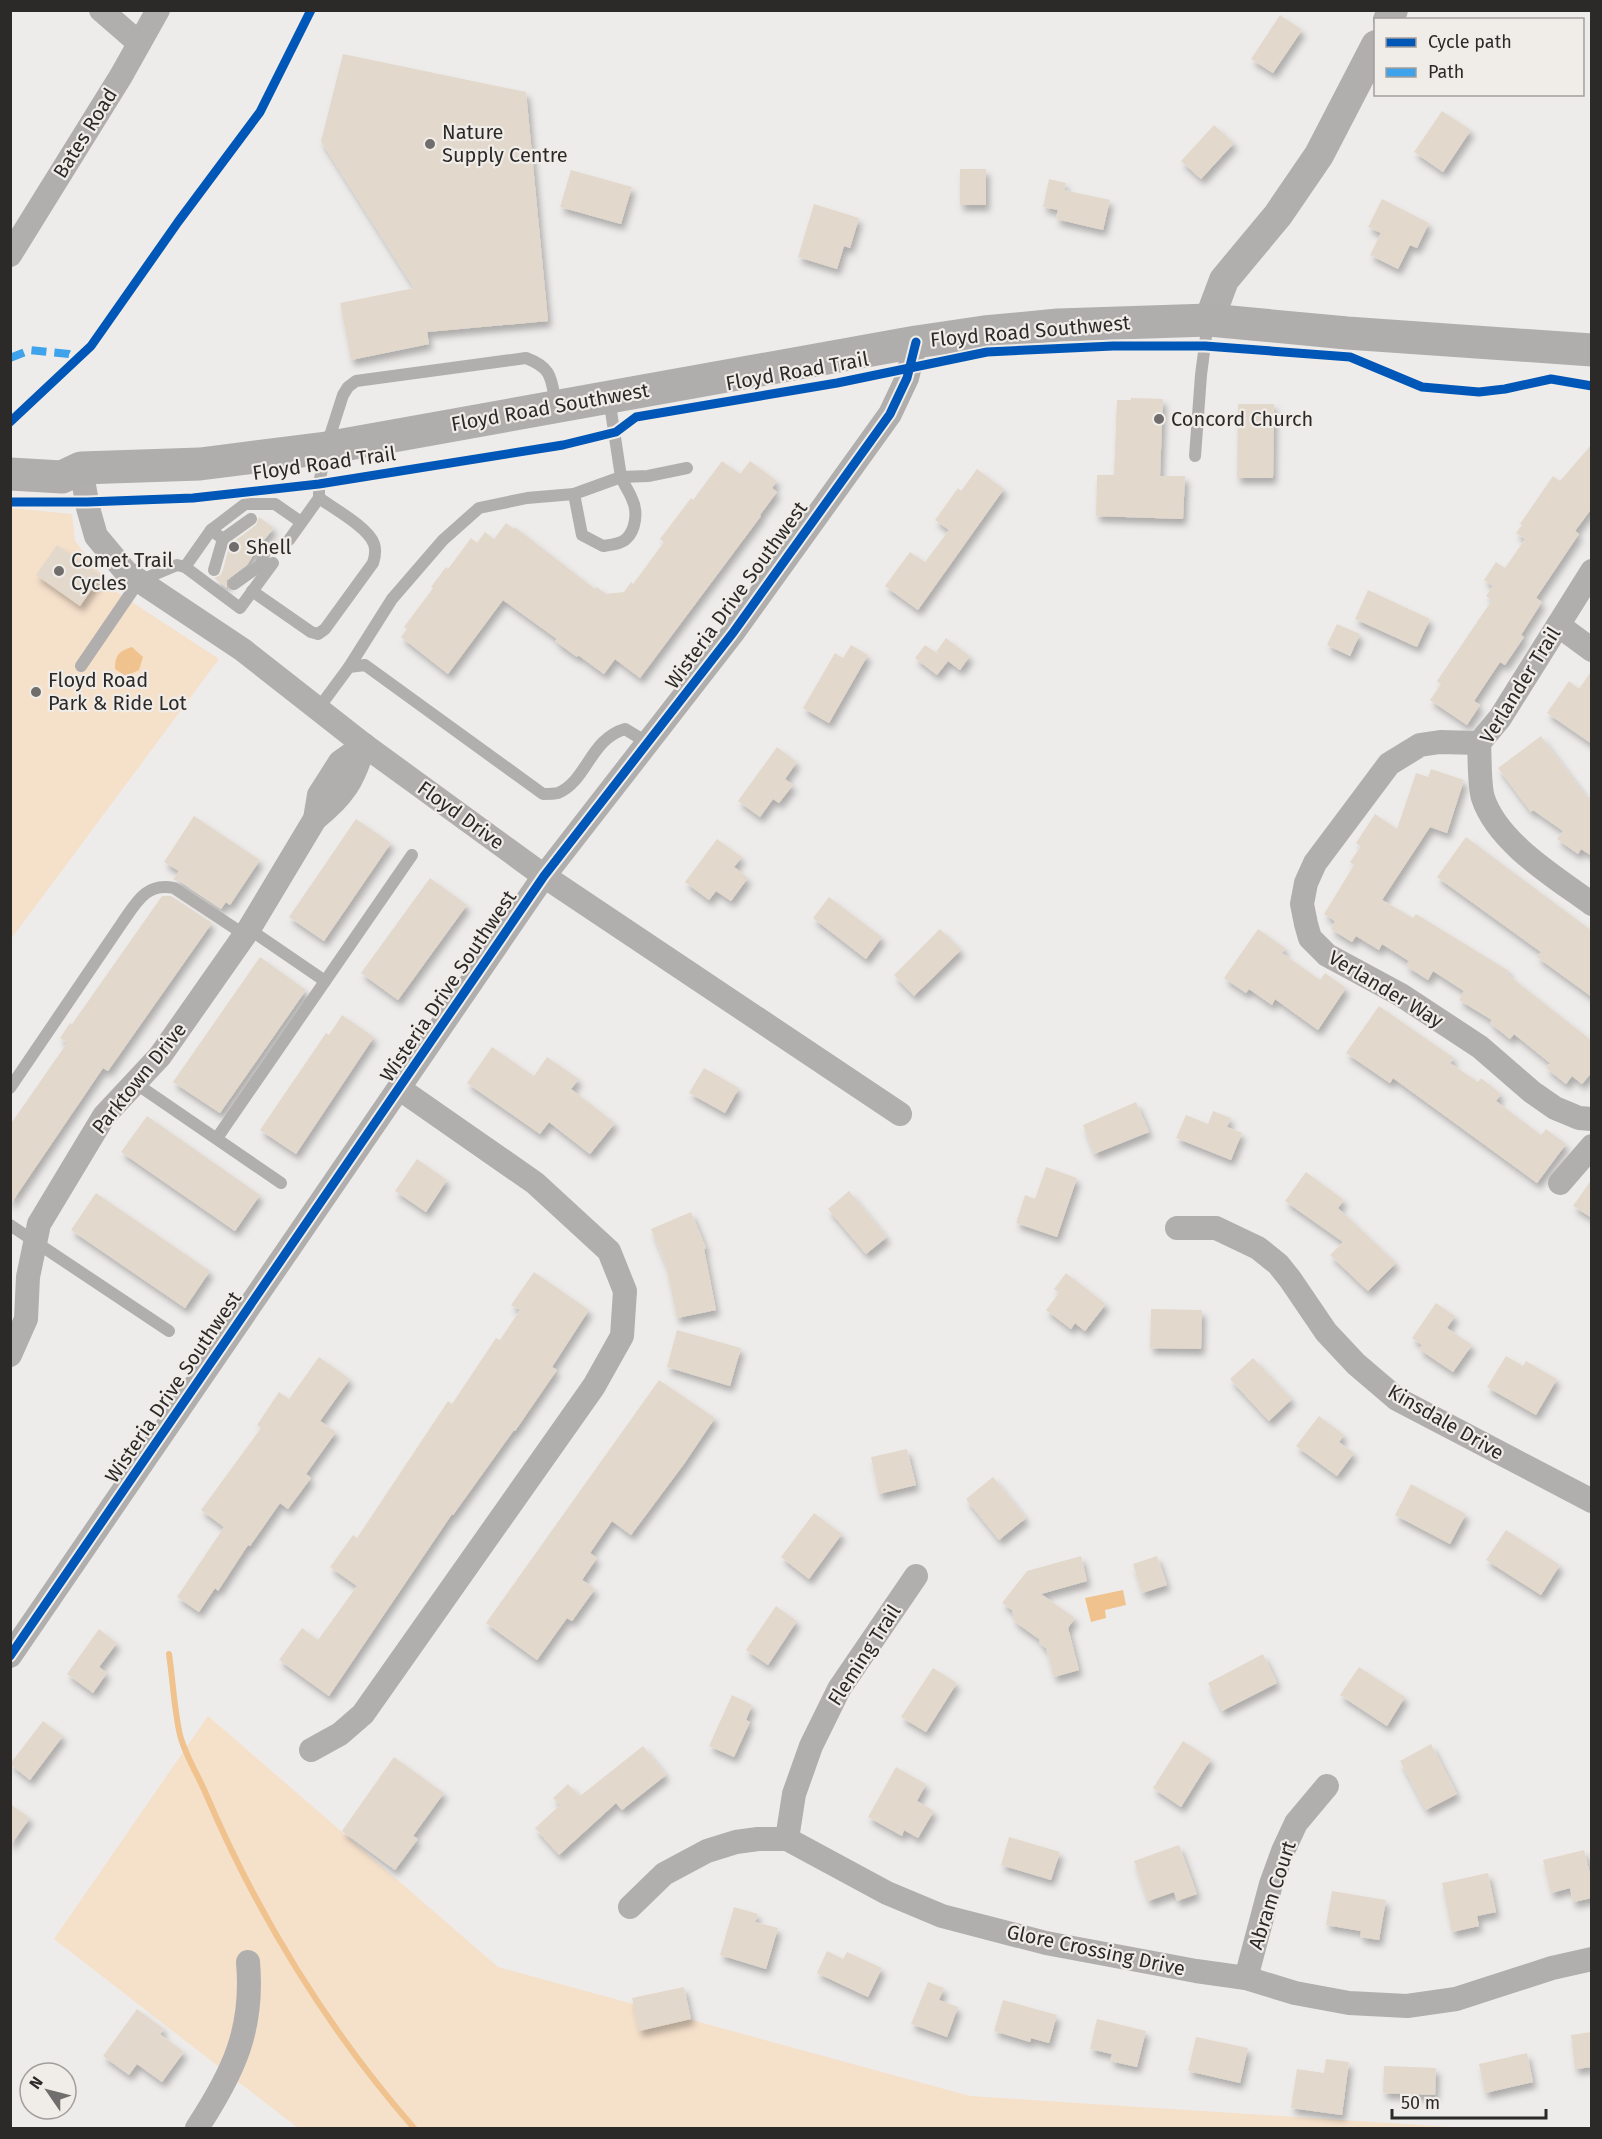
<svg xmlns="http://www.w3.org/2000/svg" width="1602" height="2139" viewBox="0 0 1602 2139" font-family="'Fira Sans',sans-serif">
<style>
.green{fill:#f5e0ca}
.water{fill:#efc28e}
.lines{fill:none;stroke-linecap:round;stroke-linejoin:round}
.stream{stroke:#efc28e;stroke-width:6}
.building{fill:#e3d8cc;filter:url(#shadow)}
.service{stroke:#b0afae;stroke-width:12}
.minor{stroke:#b0afae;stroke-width:24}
.tertiary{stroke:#b0afae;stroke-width:30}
.secondary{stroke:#afaead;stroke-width:33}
.quiet{stroke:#3ea3eb;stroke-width:8;stroke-dasharray:15 8;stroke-linecap:butt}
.cycleway-casing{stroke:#f0ece8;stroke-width:13}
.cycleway{stroke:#0057b8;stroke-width:9}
.poi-dot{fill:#706e6d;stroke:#f0ece8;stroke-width:2}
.labels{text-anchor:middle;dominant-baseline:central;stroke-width:4.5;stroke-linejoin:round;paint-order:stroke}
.poi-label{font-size:20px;fill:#2c2a29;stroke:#f0ece8;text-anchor:start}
.street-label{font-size:20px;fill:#2c2a29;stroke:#f0ece8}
</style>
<defs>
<filter id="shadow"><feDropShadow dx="3.5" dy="6" stdDeviation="3" flood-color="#0004"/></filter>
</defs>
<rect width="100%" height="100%" fill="#eeecea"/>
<!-- green -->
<g class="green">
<polygon points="11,508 72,514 75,541 112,589 219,659 11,939"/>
<polygon points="208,1716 498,1967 970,2096 1467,2128 298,2128 54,1939"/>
</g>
<!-- water -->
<g class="water">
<path d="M132,647L143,657L139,670L126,676L115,669C115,655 119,651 132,647Z"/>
<polygon points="1123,1590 1126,1605 1105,1610 1106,1618 1091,1622 1085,1598"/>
</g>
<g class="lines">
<!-- stream -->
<path class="stream" d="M169,1654C173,1681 174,1709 180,1735C185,1755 198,1775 206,1794C257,1914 328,2030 414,2128"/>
</g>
<!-- building -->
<g class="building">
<polygon points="1280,15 1302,30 1273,73 1251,59"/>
<polygon points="343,54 526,92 548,321 427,332 429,344 351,360 340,303 414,288 321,141"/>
<polygon points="1442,111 1471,130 1443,172 1414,152"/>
<polygon points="1214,125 1234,143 1201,179 1181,161"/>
<rect x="960" y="169" width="26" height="36"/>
<polygon points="571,170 632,187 621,224 560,207"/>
<polygon points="1049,179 1066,183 1064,190 1110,200 1103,230 1056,219 1058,210 1043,207"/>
<polygon points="1382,199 1429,223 1417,248 1410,245 1398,269 1370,255 1381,233 1368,227"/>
<polygon points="814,204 859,218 850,248 844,246 837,269 798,257"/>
<polygon points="1131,398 1163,399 1160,476 1185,476 1183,519 1096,516 1097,475 1114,475 1117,400 1131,400"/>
<polygon points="1238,404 1274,404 1273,478 1237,478"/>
<polygon points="1592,444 1592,508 1575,531 1579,534 1536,598 1542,602 1521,635 1524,637 1505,665 1500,662 1474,701 1480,705 1467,725 1430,700 1441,684 1437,681 1492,600 1486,596 1493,586 1484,580 1496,562 1505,568 1525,539 1516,533 1522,525 1520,524 1553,476 1560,481"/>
<polygon points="722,461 740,474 750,461 777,481 772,488 777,492 760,515 761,516 640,678 615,659 604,674 578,655 577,657 555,641 557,639 503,600 448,674 401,637 407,629 404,627 433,588 431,587 446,567 448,569 471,538 477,543 485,532 494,539 506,523 514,529 515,527 595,589 597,587 606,594 624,592 631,582 633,584 664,542 660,539 691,498 693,500"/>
<polygon points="977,469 1004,489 918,610 885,586 910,552 925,562 949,530 935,520 958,488 961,491"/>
<polygon points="259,517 274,528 259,546 247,565 227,580 227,588 214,578 219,576 222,573 228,551 236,540 256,525"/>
<polygon points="57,545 101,576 80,606 36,575"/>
<polygon points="1368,590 1430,619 1417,647 1355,619"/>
<polygon points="1337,624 1360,634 1350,656 1327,645"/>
<polygon points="946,638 970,656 960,670 936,652"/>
<polygon points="851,645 868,655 829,723 803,708 835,653 843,658"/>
<polygon points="925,645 948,661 937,675 915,658"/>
<polygon points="1592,670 1592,744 1547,713 1569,681 1579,689"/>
<polygon points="1541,736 1585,795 1592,799 1592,856 1581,849 1578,854 1557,839 1563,831 1533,810 1531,812 1498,768"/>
<polygon points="777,747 797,762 785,779 793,785 779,803 773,799 760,817 738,801"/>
<polygon points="1431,769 1464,780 1447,833 1430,827 1382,900 1413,918 1416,914 1509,971 1507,974 1592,1041 1592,1072 1582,1084 1572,1076 1566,1084 1546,1068 1550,1063 1514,1034 1510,1039 1490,1023 1492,1020 1459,1000 1464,991 1433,971 1428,980 1406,966 1409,961 1382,944 1379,950 1356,936 1352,942 1331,929 1335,921 1324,914 1354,865 1350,862 1361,846 1356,843 1375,814 1397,829 1416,773 1428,777"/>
<polygon points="194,816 260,860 230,905 226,902 221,909 179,881 173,880 179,871 164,862"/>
<polygon points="356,819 391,843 324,941 289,917"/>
<polygon points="1466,837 1592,931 1592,997 1537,957 1541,952 1437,877"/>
<polygon points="717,839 742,857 734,867 748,878 731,901 716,891 709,900 685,882"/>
<polygon points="430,878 467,905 398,1000 361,973"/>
<polygon points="162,896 171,896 212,923 108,1071 103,1068 10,1205 10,1125 67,1043 60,1038 70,1023 72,1024"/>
<polygon points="829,897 882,937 866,959 813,918"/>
<polygon points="940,929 961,950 914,996 894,975"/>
<polygon points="1258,929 1285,948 1282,953 1320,980 1325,973 1346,988 1318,1030 1275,999 1272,1005 1249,989 1246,993 1224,978"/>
<polygon points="260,957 306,990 220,1113 173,1082"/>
<polygon points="1379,1006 1454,1058 1450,1063 1478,1082 1481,1078 1501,1094 1496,1101 1541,1135 1546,1129 1566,1144 1537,1183 1393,1078 1390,1083 1346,1053"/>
<polygon points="342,1015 374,1037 296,1154 260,1130 326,1033 329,1035"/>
<polygon points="492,1047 534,1076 547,1057 579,1079 571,1089 615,1123 590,1154 549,1122 540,1134 467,1083"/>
<polygon points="704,1068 739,1088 725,1113 689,1093"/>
<polygon points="1136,1102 1149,1132 1094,1154 1083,1125"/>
<polygon points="1213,1111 1231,1118 1227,1127 1242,1133 1231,1160 1176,1138 1186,1115 1208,1124"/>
<polygon points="147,1116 260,1195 235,1231 121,1152"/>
<polygon points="417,1159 447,1180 426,1212 395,1191"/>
<polygon points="1046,1167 1077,1178 1057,1237 1016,1223 1025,1195 1035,1199"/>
<polygon points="1306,1172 1344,1200 1338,1208 1396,1263 1368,1291 1330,1255 1343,1242 1285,1201"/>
<polygon points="1592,1179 1592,1218 1573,1206"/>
<polygon points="849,1191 887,1237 866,1254 828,1209"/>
<polygon points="96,1193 210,1271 185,1308 71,1230"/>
<polygon points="691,1212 706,1248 704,1249 716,1310 677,1318 666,1265 651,1229"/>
<polygon points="534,1272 589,1310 552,1367 557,1370 515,1431 514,1430 453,1515 452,1514 329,1696 279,1660 302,1628 318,1640 357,1586 330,1567 353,1535 357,1538 448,1401 452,1404 496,1338 500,1340 520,1310 511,1305"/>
<polygon points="1066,1273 1106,1304 1085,1331 1075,1323 1071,1329 1046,1310 1059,1293 1054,1289"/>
<polygon points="1436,1303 1455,1316 1447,1328 1472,1345 1453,1372 1419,1349 1422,1345 1412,1338"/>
<polygon points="1151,1309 1202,1310 1201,1349 1150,1348"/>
<polygon points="677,1330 741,1348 730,1386 667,1367"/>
<polygon points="1506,1356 1523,1366 1526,1361 1557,1379 1536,1415 1487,1387"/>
<polygon points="319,1357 350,1379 320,1421 336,1432 306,1474 311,1478 288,1509 280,1503 250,1546 248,1545 218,1591 215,1588 199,1612 177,1597 224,1527 201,1510 261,1428 257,1425 279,1392 289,1399"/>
<polygon points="1253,1358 1292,1399 1269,1421 1230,1379"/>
<polygon points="659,1380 715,1418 684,1464 631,1535 612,1521 590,1553 597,1558 582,1580 595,1589 572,1621 567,1618 537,1660 486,1623"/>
<polygon points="1319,1416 1344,1435 1339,1442 1354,1453 1337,1476 1296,1446"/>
<polygon points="907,1449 916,1485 879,1494 871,1457"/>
<polygon points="993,1477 1026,1518 999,1540 966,1499"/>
<polygon points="1411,1484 1466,1514 1450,1544 1395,1515"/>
<polygon points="814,1513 842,1534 809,1579 781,1557"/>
<polygon points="1506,1530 1560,1565 1541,1595 1486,1560"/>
<polygon points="1081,1556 1087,1581 1041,1594 1075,1618 1068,1628 1079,1670 1054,1677 1046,1648 1040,1644 1039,1639 1015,1622 1012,1610 1002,1603 1027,1571"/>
<polygon points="1157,1556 1167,1585 1142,1593 1133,1564"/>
<polygon points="776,1606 797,1621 768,1665 746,1650"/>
<polygon points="99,1629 117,1643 99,1667 107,1673 93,1693 67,1674"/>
<polygon points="1263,1654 1277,1683 1222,1711 1208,1683"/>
<polygon points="1359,1667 1405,1697 1387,1726 1340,1695"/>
<polygon points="933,1668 957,1683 926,1732 901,1717"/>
<polygon points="732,1695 752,1705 746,1720 750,1722 734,1757 709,1746"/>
<polygon points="43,1721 63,1736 30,1780 10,1764"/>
<polygon points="1183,1741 1211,1759 1181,1807 1153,1788"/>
<polygon points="1431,1744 1457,1794 1426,1810 1400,1761"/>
<polygon points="643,1746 666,1775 622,1810 616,1803 559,1855 535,1828 560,1805 553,1798 568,1784 580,1796"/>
<polygon points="394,1757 444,1793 413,1836 418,1839 395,1870 342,1831"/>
<polygon points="896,1767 926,1784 917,1801 934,1811 918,1838 904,1830 902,1836 868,1817"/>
<polygon points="10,1804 30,1818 10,1846"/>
<polygon points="1009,1837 1060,1852 1051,1880 1001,1865"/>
<polygon points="1179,1845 1197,1894 1177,1901 1174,1892 1148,1901 1134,1861"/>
<polygon points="1584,1850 1592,1882 1592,1898 1573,1902 1570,1888 1551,1893 1543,1860"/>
<polygon points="1488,1873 1496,1912 1477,1916 1479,1926 1452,1932 1442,1883"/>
<polygon points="1332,1891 1386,1900 1379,1940 1360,1937 1361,1931 1326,1925"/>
<polygon points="734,1907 758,1914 755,1922 778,1928 766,1969 720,1955"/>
<polygon points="827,1951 843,1959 847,1952 882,1968 868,1997 817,1973"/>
<polygon points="928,1982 944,1988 939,2000 958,2007 947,2037 911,2024"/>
<polygon points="684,1987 691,2019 639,2031 632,1998"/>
<polygon points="1003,2000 1057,2015 1049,2043 1031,2038 1030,2042 994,2031"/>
<polygon points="137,2009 164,2029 160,2034 184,2052 162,2082 137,2064 129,2075 103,2056"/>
<polygon points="1097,2019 1146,2031 1137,2067 1110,2061 1112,2054 1090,2049"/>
<polygon points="1592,2032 1592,2067 1575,2069 1571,2035"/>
<polygon points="1196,2037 1248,2048 1240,2083 1188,2071"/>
<polygon points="1527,2053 1533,2082 1485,2093 1479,2064"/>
<polygon points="1326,2059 1349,2062 1342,2115 1291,2108 1297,2069 1324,2073"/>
<polygon points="1384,2066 1436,2068 1435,2095 1383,2093"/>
</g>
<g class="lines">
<!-- service -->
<g class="service">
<path d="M609,398L621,477L574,494L582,535L603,546C610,545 621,544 626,539C636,530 638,511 632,499C629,491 624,485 621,477L648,476L687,468"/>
<polyline points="1195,456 1201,375 1208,321"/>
<polyline points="211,530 223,539 214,570"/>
<polyline points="223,539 251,519"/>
<path d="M289,540L319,498V484L326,448L343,395L348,387L356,381L526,358C553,368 551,379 556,405"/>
<polyline points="185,567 211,530 245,504 275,504 301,522"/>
<polyline points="234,584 261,565 265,551"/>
<path d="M252,591L311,632L318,634L325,629L373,563C375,557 376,550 374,544C369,528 333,508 319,498"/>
<polyline points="81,666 139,581 177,565 185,567 240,608 273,563"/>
<polyline points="349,667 392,599 443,540 479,508 527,498 574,494"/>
<path d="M318,709L349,667L365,665L543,794C548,794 554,794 558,793C587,781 590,739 625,729L648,743"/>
<polyline points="249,929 325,981"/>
<polyline points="135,1083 281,1183"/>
<path d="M10,1088L122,923C136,903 146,882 174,888L245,935"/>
<polyline points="217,1138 412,855"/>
<polyline points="10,1225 169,1331"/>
</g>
<!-- minor -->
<g class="minor">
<polyline points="101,10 139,43"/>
<polyline points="10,255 121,76 158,10"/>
<polyline points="81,468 88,508 96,536 126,572 243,650 364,745 544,876 900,1114"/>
<path d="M1592,571L1500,718L1479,743C1480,758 1479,785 1483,798C1498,843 1555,877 1592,904"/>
<polyline points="1558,625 1592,650"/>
<polyline points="1479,743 1440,742 1420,745 1389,764 1315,863 1306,883 1302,904 1306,924 1310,938 1327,955 1401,995 1480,1047 1532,1092 1555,1108 1579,1118 1592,1119"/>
<path d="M315,819C344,796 354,780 364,745"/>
<polyline points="1560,1183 1592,1146"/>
<polyline points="1177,1228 1216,1228 1258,1248 1278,1264 1290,1279 1326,1332 1356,1364 1397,1399 1592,1501"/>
<polyline points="10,1355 26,1319 28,1277 39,1224 104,1116 160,1056 249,929 315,819 319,795 340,762 364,745"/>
<polyline points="10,1656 544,876 732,634 890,414 907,378 916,342"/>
<polyline points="311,1750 340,1734 363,1714 594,1386 622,1336 625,1291 609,1251 535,1183 400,1089"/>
<polyline points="787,1839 794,1794 811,1746 839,1689 916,1576"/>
<polyline points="630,1907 664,1874 707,1851 736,1842 758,1839 787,1839 887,1893 942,1916 1046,1943 1196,1971 1246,1978 1295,1993 1349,2003 1407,2006 1456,1999 1552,1968 1592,1959"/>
<polyline points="1246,1978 1271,1884 1283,1851 1296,1823 1327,1786"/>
<path d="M197,2128C233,2073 254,2030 248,1962"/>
</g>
<!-- tertiary -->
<g class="tertiary">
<polyline points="1388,20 1393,10"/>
<polyline points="1209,320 1224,280 1278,215 1319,155 1376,45"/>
</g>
<!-- secondary -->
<polyline class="secondary" points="10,474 62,477 81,468 200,464 326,448 916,342 984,332 1058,325 1209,320 1347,333 1592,350"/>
<!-- quiet -->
<polyline class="quiet" points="10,358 30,350 69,354 77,358"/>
<defs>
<g id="cycleway">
<polyline points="10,422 91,346 178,222 260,112 311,10"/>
<polyline points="10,502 87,502 193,498 319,484 563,445 616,432 636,417 837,383 987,352 1113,346 1205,346 1350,357 1422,387 1479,392 1505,389 1551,379 1592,386"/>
<polyline points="10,1656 544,876 732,634 890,414 907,378 916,342"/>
</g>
</defs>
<!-- cycleway casing -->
<use href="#cycleway" class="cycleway-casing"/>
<!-- cycleway -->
<use href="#cycleway" class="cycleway"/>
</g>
<!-- markers -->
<g class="poi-dot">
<circle cx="430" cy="144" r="6"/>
<circle cx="1159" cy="419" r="6"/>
<circle cx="234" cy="547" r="6"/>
<circle cx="59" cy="571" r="6"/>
<circle cx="36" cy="692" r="6"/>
</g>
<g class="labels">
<!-- poi labels -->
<g class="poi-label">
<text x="442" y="132">Nature<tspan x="442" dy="23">Supply Centre</tspan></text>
<text x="1171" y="419">Concord Church</text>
<text x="246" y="547">Shell</text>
<text x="71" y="560">Comet Trail<tspan x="71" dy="23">Cycles</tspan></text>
<text x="48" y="680">Floyd Road<tspan x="48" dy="23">Park &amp; Ride Lot</tspan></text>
</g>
<!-- street labels -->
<g class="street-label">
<text transform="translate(85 133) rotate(-58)">Bates Road</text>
<text transform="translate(1030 331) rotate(-5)">Floyd Road Southwest</text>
<text transform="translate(797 371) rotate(-10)">Floyd Road Trail</text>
<text transform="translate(550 407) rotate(-10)">Floyd Road Southwest</text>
<text transform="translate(324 463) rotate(-8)">Floyd Road Trail</text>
<text transform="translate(736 595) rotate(-54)">Wisteria Drive Southwest</text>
<text transform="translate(1520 685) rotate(-58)">Verlander Trail</text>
<text transform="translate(461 815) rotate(36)">Floyd Drive</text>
<text transform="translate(448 986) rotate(-56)">Wisteria Drive Southwest</text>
<text transform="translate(1386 989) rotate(31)">Verlander Way</text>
<text transform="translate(139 1078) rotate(-51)">Parktown Drive</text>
<text transform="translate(173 1387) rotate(-56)">Wisteria Drive Southwest</text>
<text transform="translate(1446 1422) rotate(30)">Kinsdale Drive</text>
<text transform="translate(864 1655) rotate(-57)">Fleming Trail</text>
<text transform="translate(1272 1895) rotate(-72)">Abram Court</text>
<text transform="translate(1096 1950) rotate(12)">Glore Crossing Drive</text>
</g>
</g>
<!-- border -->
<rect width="1602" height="2139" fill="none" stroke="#2c2a29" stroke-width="24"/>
<!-- legend -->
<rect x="1374" y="18" width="210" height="78" fill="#f0ece8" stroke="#a29e9c" stroke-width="1.5"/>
<rect x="1386" y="38" width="30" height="9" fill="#0057b8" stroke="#a29e9c" stroke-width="1.5"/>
<text x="1428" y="48" font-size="18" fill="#2c2a29">Cycle path</text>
<rect x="1386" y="68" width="30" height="9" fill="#3ea3eb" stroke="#a29e9c" stroke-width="1.5"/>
<text x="1428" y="78" font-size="18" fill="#2c2a29">Path</text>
<!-- north arrow -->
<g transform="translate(48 2091) rotate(305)"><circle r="28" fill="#f0ece8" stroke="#a29e9c" stroke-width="1.5"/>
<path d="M0-4.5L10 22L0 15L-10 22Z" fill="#706e6d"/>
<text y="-9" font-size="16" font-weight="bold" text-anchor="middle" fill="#2c2a29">N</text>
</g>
<!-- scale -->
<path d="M1392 2109v9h154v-9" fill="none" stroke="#2c2a29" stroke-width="3"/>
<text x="1401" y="2109" font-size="18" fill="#2c2a29" stroke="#f0ece8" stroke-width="4.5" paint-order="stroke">50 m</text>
</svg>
